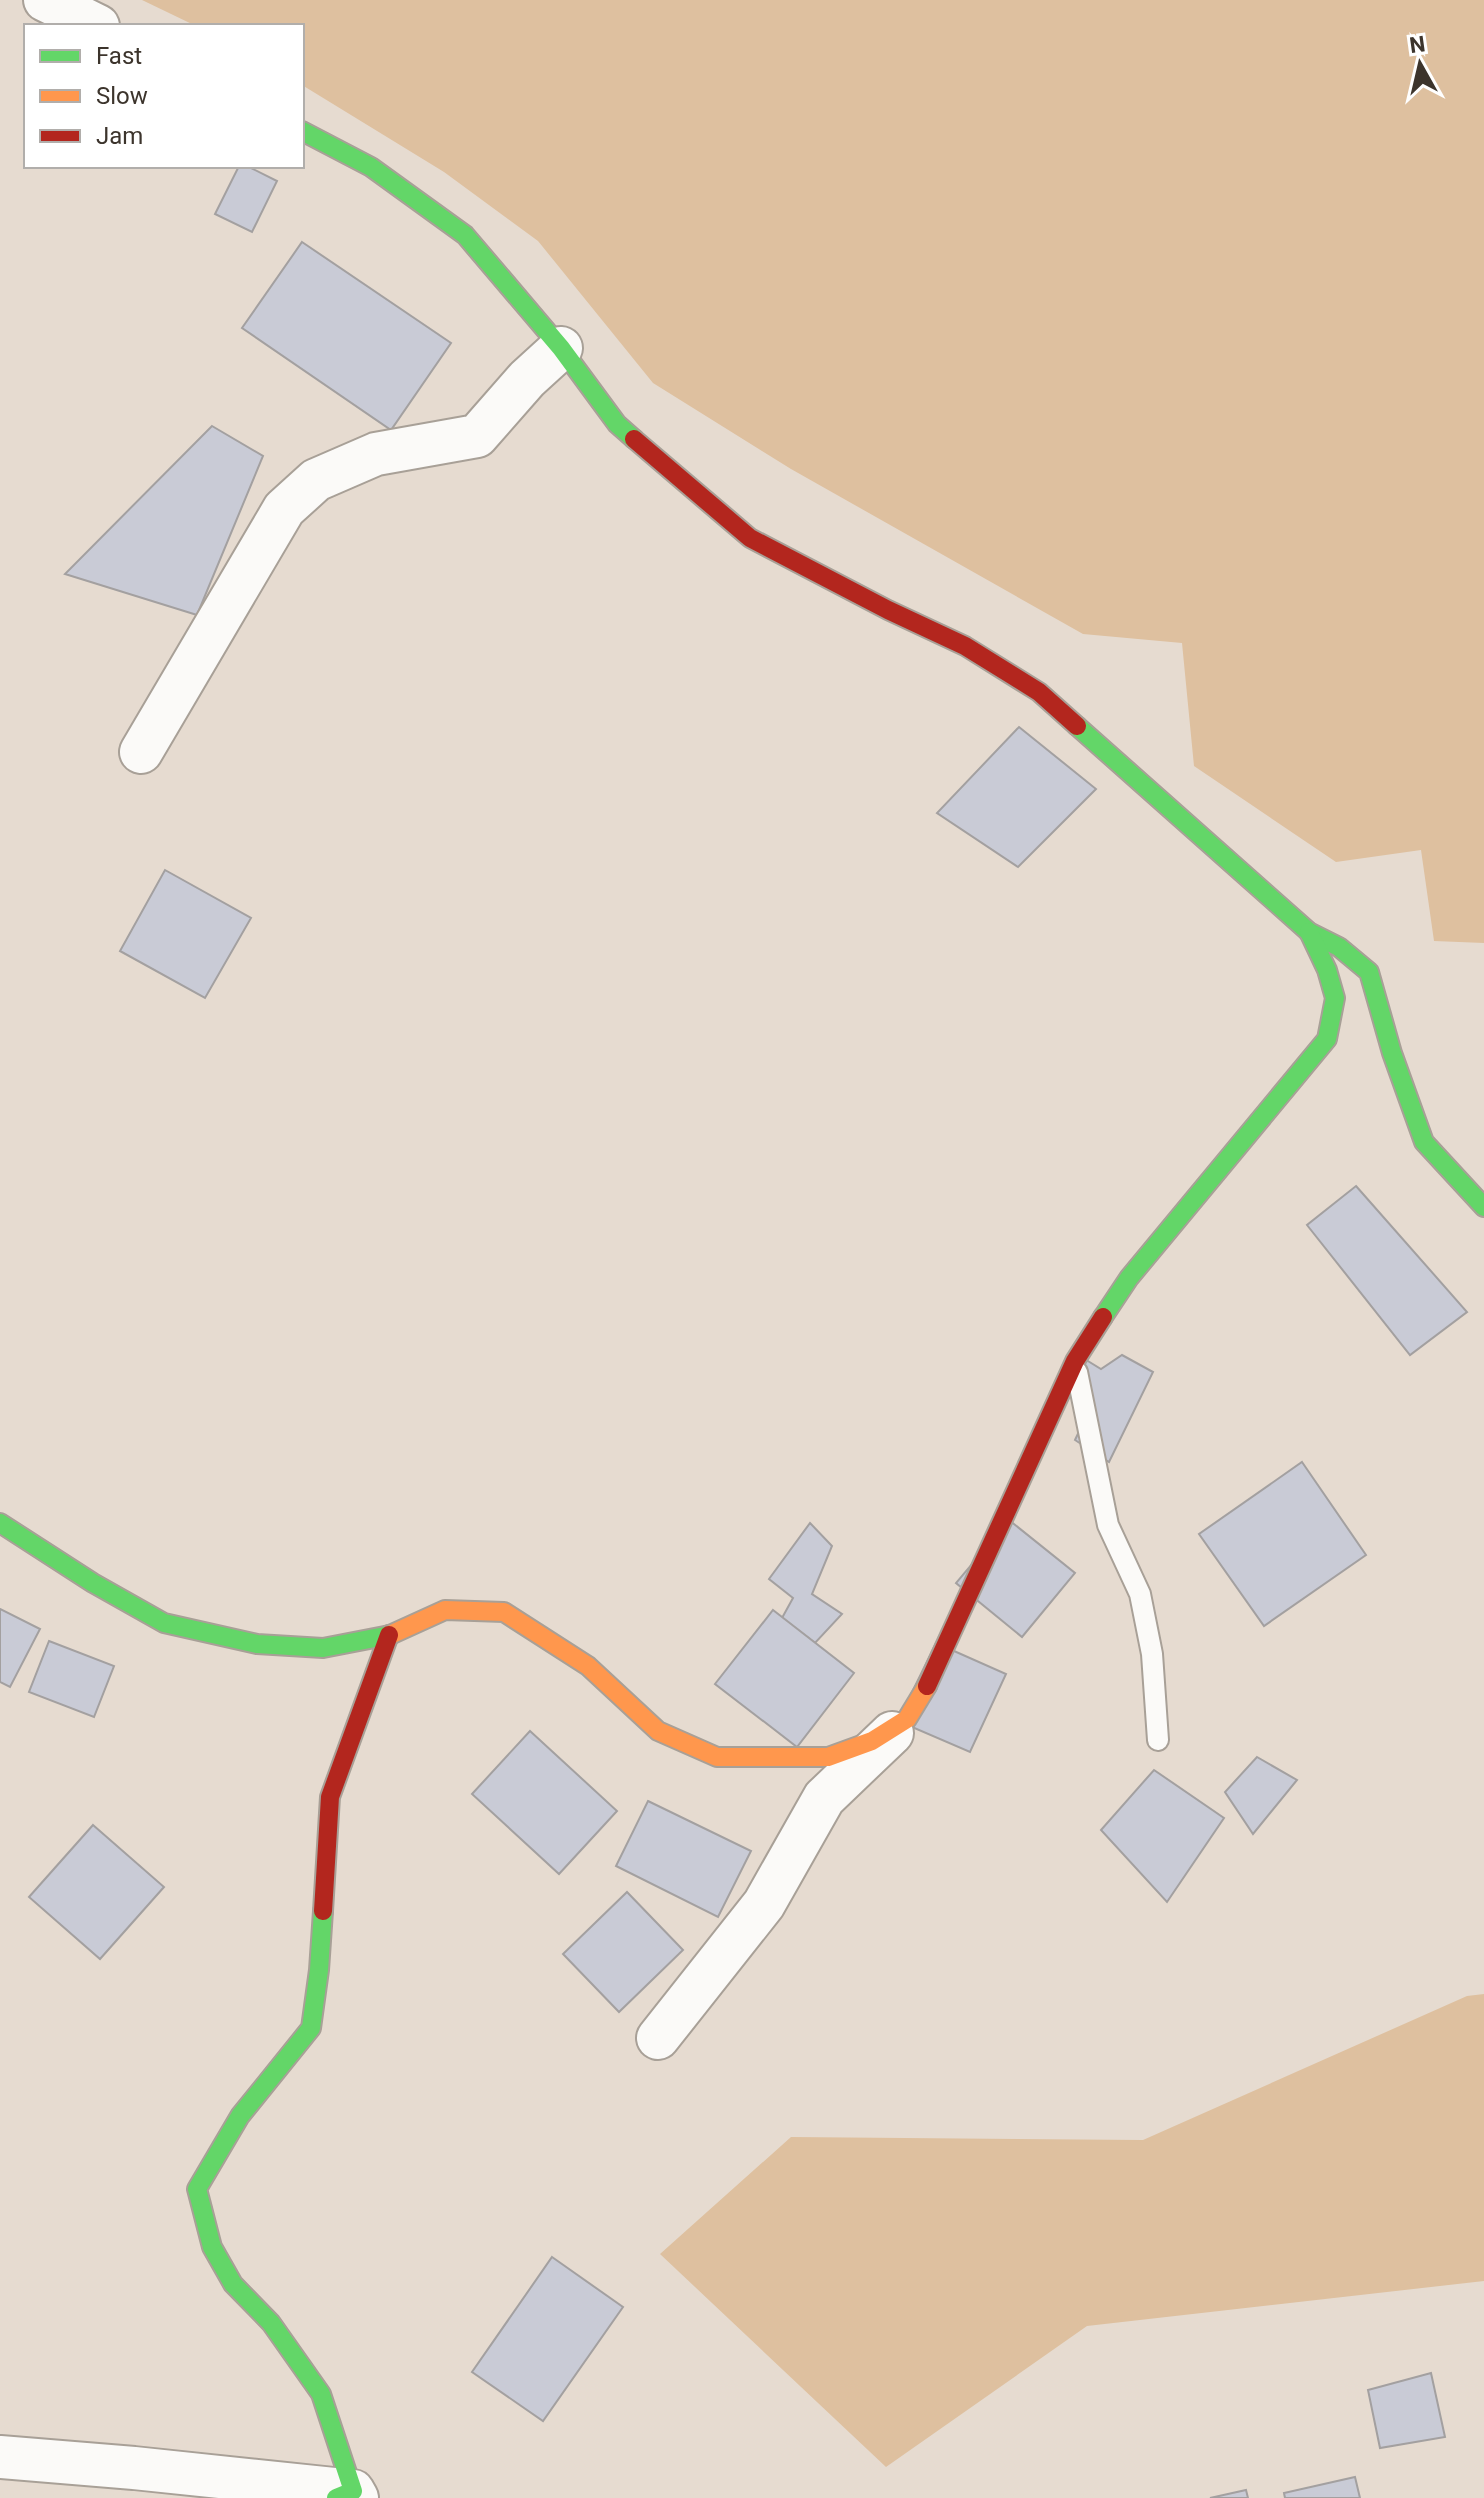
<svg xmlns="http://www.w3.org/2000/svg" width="1484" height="2498" viewBox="0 0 1484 2498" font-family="Roboto,sans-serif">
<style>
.green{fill:#dec09f}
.building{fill:#c9cbd6;stroke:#a3a0a0;stroke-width:2}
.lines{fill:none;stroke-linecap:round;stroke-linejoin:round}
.lane-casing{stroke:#a8a097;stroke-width:24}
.street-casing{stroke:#a8a097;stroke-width:46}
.fast-casing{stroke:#a8a097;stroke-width:22}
.slow-casing{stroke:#a8a097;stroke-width:22}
.jam-casing{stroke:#a8a097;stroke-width:22}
.lane{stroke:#fbfaf8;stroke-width:20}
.street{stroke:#fbfaf8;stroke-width:42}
.fast{stroke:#63d668;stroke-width:18}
.slow{stroke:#ff974d;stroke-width:18}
.jam{stroke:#b3261e;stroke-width:18}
</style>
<rect width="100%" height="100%" fill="#e6dbd0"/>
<!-- green -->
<g class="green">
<polygon points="142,0 1484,0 1484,943 1434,941 1421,850 1336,862 1194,766 1182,643 1083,634 791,469 653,383 538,241 444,172 302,85 302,26 196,26"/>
<polygon points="1484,1994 1484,2281 1087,2326 886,2467 660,2254 791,2137 1143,2140 1467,1996"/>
</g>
<!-- building -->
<g class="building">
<polygon points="239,166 247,166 277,181 252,232 215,214"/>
<polygon points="302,242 451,343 391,430 242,328"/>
<polygon points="212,426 263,456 197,615 65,574"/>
<polygon points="1019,727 1096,789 1018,867 937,813"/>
<polygon points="165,870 251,918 205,998 120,951"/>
<polygon points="1356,1186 1467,1312 1410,1355 1307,1225"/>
<polygon points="1122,1355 1153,1372 1109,1462 1075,1440 1086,1417 1083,1358 1101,1369"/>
<polygon points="1302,1462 1366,1555 1264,1626 1199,1534"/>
<polygon points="1009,1520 1075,1573 1022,1637 956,1583"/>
<polygon points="810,1523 832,1546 812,1594 842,1614 815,1643 782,1618 793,1598 769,1579"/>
<polygon points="0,1609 40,1629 10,1687 0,1682"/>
<polygon points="773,1610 854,1673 797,1747 715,1684"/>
<polygon points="49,1641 114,1666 94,1717 29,1692"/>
<polygon points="936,1643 1006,1674 970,1752 898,1721"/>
<polygon points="530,1731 617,1811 559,1874 472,1794"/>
<polygon points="1257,1757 1297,1780 1253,1834 1225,1792"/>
<polygon points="1154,1770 1224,1818 1167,1902 1101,1830"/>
<polygon points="648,1801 751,1851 718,1917 616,1866"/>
<polygon points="93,1825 164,1887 100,1959 29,1897"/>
<polygon points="627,1892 683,1950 619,2012 563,1954"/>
<polygon points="552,2257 623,2307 543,2421 472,2372"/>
<polygon points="1431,2373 1445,2437 1380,2448 1368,2390"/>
<polygon points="1355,2477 1360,2498 1285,2498 1284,2493"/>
<polygon points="1246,2490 1248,2498 1210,2498"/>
</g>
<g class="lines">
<defs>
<polyline id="lane" points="1077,1372 1108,1525 1140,1594 1152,1654 1158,1740"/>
<g id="street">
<polyline points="45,0 98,26"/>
<polyline points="141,752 284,509 316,480 376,454 477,436 527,379 561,348"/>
<polyline points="658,2038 764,1904 824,1798 892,1733"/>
<polyline points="0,2457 134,2468 353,2491 357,2498"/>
</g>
<g id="fast">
<polyline points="302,131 371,167 465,235 561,348 617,424 634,439"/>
<polyline points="1077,726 1309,932 1339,947 1369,972 1392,1053 1424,1142 1484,1207"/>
<polyline points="1103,1317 1129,1278 1327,1039 1335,998 1327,970 1309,932"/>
<polyline points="0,1523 93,1583 164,1623 257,1644 323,1648 390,1635"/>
<polyline points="323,1911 319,1970 311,2028 240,2116 197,2189 212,2247 233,2284 271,2323 321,2394 353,2491 336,2498"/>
</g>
<polyline id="slow" points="390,1635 445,1610 504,1612 588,1666 658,1731 717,1757 828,1757 872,1741 907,1719 927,1686"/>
<g id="jam">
<polyline points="634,439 750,538 888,610 965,646 1039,692 1077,726"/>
<polyline points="927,1686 1075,1361 1103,1317"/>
<polyline points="323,1911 330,1797 389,1635"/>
</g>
</defs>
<!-- lane casing -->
<use href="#lane" class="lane-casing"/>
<!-- street casing -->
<use href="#street" class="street-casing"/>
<!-- fast casing -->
<use href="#fast" class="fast-casing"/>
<!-- slow casing -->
<use href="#slow" class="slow-casing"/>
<!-- jam casing -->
<use href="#jam" class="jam-casing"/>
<!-- lane -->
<use href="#lane" class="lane"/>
<!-- street -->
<use href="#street" class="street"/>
<!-- fast -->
<use href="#fast" class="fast"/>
<!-- slow -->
<use href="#slow" class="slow"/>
<!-- jam -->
<use href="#jam" class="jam"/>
</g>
<!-- legend -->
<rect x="24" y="24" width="280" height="144" fill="#ffffff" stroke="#b1aeab" stroke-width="2"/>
<rect x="40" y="50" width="40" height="12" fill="#63d668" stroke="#b1aeab" stroke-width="2"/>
<text x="96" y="64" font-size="24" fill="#3c342c">Fast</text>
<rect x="40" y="90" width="40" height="12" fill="#ff974d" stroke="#b1aeab" stroke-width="2"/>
<text x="96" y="104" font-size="24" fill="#3c342c">Slow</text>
<rect x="40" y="130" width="40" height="12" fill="#b3261e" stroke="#b1aeab" stroke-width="2"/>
<text x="96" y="144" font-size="24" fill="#3c342c">Jam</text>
<!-- north arrow -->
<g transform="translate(1420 64) rotate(352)" stroke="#ffffff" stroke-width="6" paint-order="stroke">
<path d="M0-6L14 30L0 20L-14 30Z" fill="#3c342c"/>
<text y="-12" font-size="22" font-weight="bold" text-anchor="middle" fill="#3c342c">N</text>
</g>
</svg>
